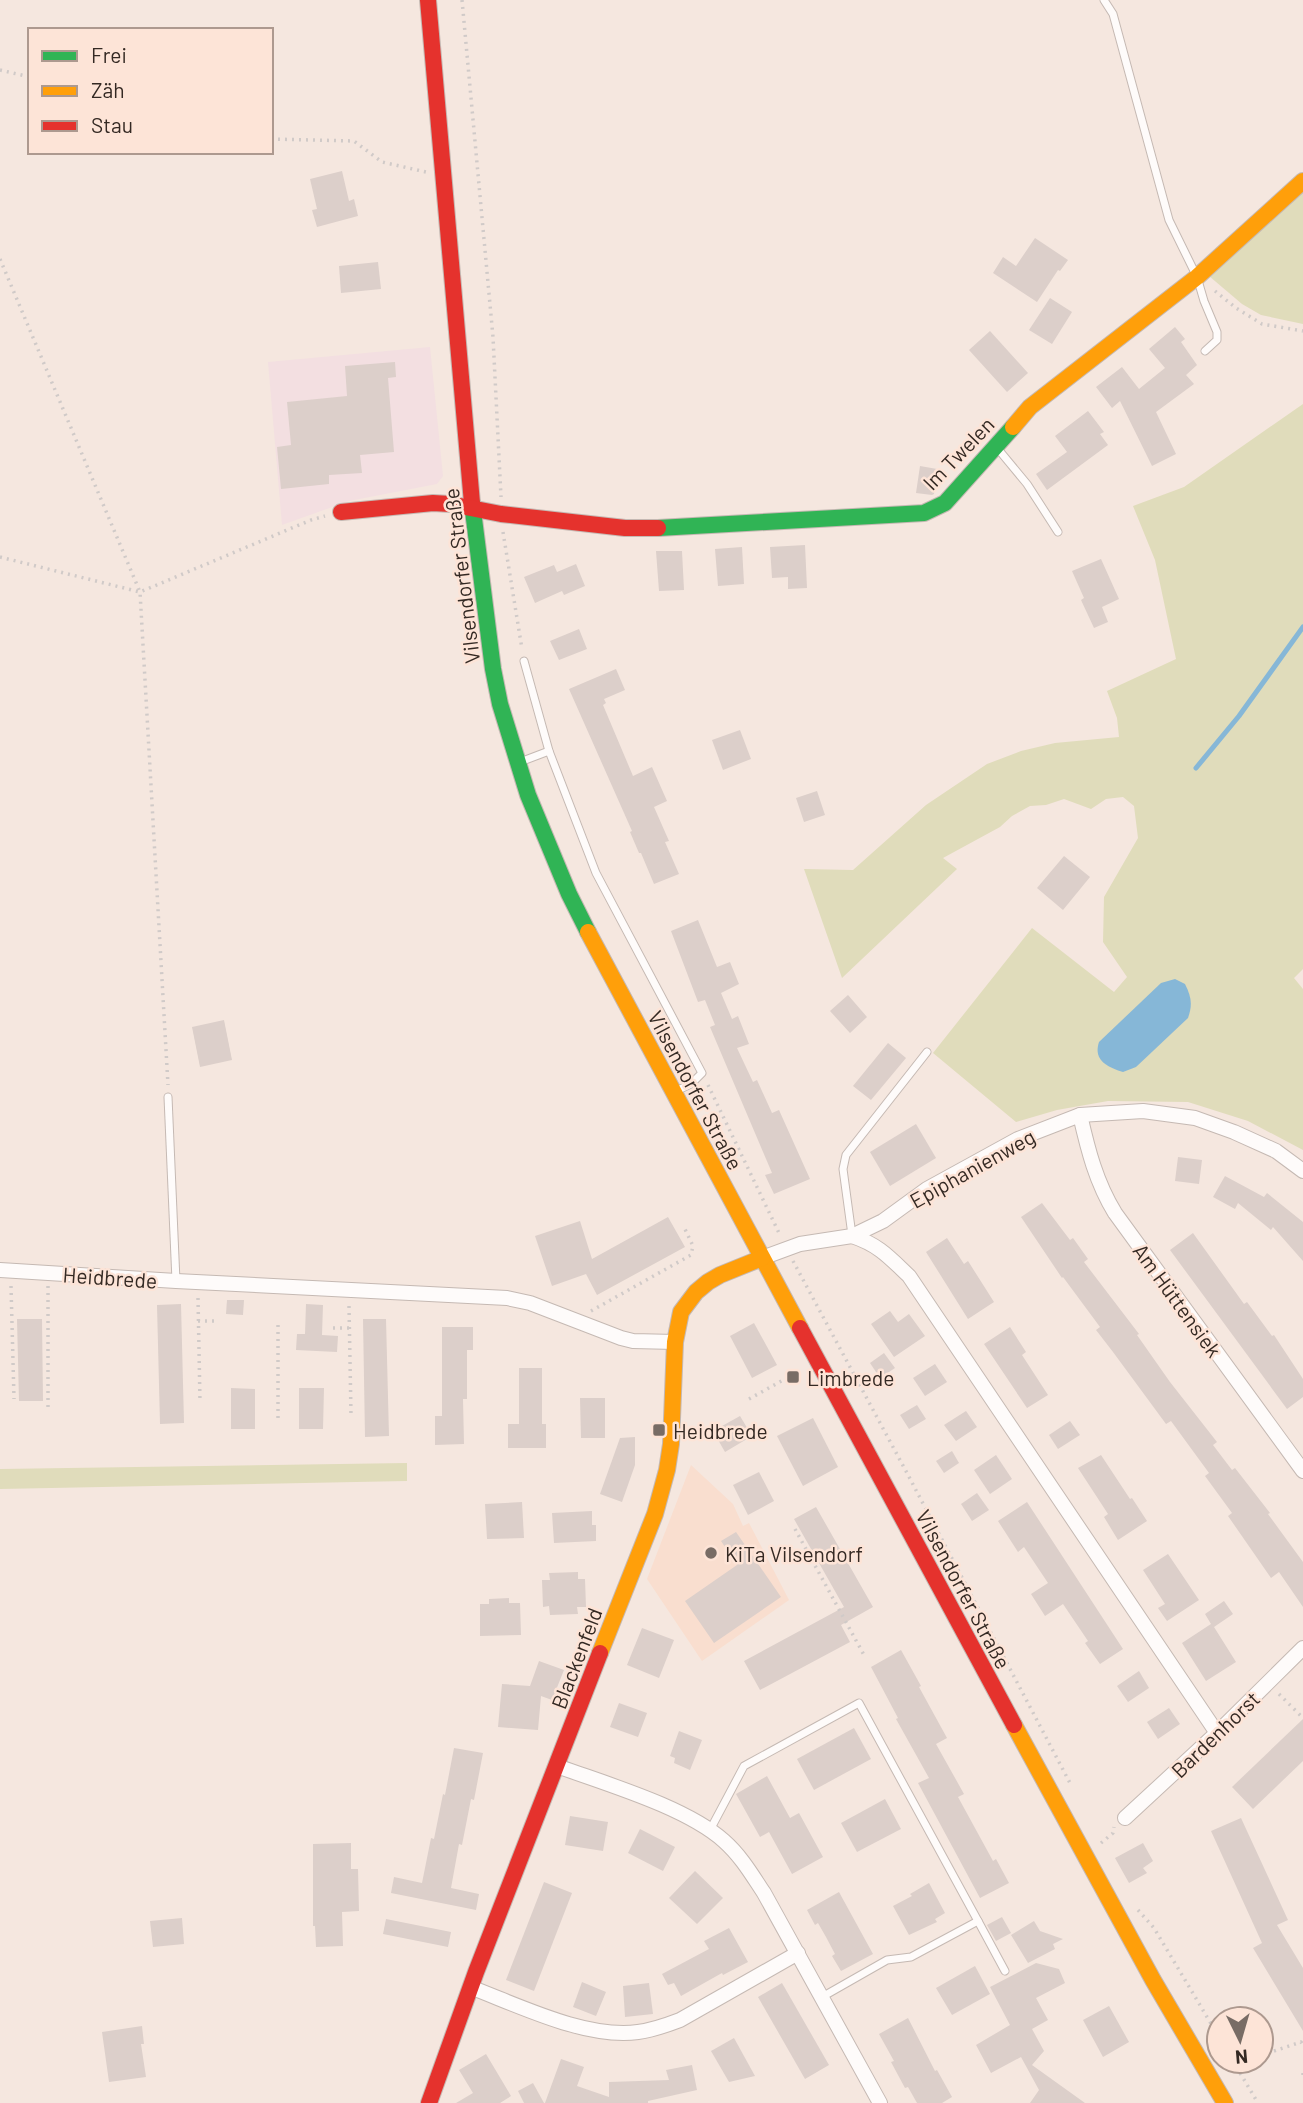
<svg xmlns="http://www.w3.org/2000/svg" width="1303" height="2103" viewBox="0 0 1303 2103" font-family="Barlow,sans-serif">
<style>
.built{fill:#f9decf}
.industrial{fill:#f3dfe1}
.green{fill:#e0dcbb}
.water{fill:#86b7d7}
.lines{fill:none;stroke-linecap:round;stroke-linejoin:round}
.stream{stroke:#86b7d7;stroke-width:5}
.building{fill:#dccfca}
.lane-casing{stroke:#c5b9b3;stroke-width:9}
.street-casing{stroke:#c5b9b3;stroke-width:16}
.fast-casing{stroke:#c5b9b3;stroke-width:18}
.slow-casing{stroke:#c5b9b3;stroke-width:18}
.jam-casing{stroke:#c5b9b3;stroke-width:18}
.path{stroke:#d0cac8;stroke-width:3.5;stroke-dasharray:2 5;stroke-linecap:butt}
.lane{stroke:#fefbfa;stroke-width:7}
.street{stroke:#fefbfa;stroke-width:14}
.fast{stroke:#30b455;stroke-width:16}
.slow{stroke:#ff9f0a;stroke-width:16}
.jam{stroke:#e5322d;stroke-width:16}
.poi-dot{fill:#786c65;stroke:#fde4d7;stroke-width:2.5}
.labels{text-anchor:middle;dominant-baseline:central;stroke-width:5;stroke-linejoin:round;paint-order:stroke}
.street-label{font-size:21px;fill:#342923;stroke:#fde4d7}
.poi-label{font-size:21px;fill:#342923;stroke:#fde4d7;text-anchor:start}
</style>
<rect width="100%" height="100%" fill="#f5e7df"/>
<!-- built -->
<polygon class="built" points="691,1465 733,1504 743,1526 749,1523 789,1600 702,1661 647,1579"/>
<!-- industrial -->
<polygon class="industrial" points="430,347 443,476 437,484 349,501 282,525 268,362"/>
<!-- green -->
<g class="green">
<polygon points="1303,189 1303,324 1261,315 1242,304 1209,276"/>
<polygon points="1303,404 1303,969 1294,978 1303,989 1303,1150 1248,1121 1188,1102 1108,1101 1057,1110 1016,1122 933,1053 1032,928 1114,992 1127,977 1103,942 1104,897 1138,838 1134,806 1123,797 1106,799 1091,809 1064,799 1046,805 1030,806 1012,816 1000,827 943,858 957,869 842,978 804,869 853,870 926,805 987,764 1021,751 1055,743 1119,737 1117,718 1107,691 1176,659 1155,560 1133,506 1184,487"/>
<polygon points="407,1463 407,1481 0,1489 0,1469"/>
</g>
<!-- water -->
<path class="water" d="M1175,979L1185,984C1191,996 1193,1004 1188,1018L1136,1067L1123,1072C1107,1067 1093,1060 1099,1042L1161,983Z"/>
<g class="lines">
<!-- stream -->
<polyline class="stream" points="1196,768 1239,716 1303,627"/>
</g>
<!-- building -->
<g class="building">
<polygon points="342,171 349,201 354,199 358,216 317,227 312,210 317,209 310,179"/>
<polygon points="1035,238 1068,260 1060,271 1058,270 1037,302 993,273 1003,257 1016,266"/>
<polygon points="378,262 381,289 341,293 339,266"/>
<polygon points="1050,298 1072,312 1052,344 1029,330"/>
<polygon points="1175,327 1185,339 1181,342 1197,365 1186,375 1194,384 1156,412 1176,454 1152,466 1120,401 1112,408 1096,387 1122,367 1139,389 1165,368 1149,349"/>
<polygon points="990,331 1028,373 1007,392 969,350"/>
<polygon points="395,362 396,377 388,378 394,452 360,455 362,473 329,475 329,484 281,489 277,447 291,445 287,402 347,396 345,366"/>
<polygon points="1088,411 1104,432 1100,434 1108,445 1047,490 1036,474 1067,452 1055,436"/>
<polygon points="920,466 937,469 934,494 932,495 916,493"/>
<polygon points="805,545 807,588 788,589 788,577 772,578 770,547"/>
<polygon points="742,547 744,584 718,586 715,549"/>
<polygon points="656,551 682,551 684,590 659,591"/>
<polygon points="1101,559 1119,599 1102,607 1108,622 1094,628 1081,600 1084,598 1072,571"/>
<polygon points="576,564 585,586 564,595 562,591 535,603 524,577 554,565 557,572"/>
<polygon points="579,629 587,649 559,660 550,641"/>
<polygon points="616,669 625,690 604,699 606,703 603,705 633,776 652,767 667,801 654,807 669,841 665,842 679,874 654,884 641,853 639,853 630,832 632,831 569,689"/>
<polygon points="740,730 751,759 723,770 712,740"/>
<polygon points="817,791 825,815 804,822 796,798"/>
<polygon points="1064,856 1090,877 1063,910 1037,888"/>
<polygon points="698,920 717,967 730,962 739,984 721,993 732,1019 738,1016 749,1044 737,1048 753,1082 757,1080 772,1113 779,1110 810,1179 774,1194 765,1175 772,1173 710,1027 715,1025 705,1000 698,1002 671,931"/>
<polygon points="848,995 867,1017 850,1033 830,1011"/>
<polygon points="224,1020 232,1060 200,1067 192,1027"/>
<polygon points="888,1043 906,1058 871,1100 853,1086"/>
<polygon points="916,1124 936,1158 890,1186 870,1152"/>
<polygon points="1178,1157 1202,1160 1199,1184 1175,1181"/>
<polygon points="1225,1176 1264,1197 1267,1193 1303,1222 1303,1261 1273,1227 1271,1230 1238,1203 1235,1209 1213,1197"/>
<polygon points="1042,1203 1070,1240 1073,1238 1088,1259 1084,1262 1139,1334 1137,1335 1170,1382 1217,1442 1213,1445 1232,1470 1235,1468 1270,1513 1268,1514 1303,1562 1303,1607 1279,1572 1271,1578 1228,1516 1232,1513 1205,1476 1209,1473 1171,1421 1166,1424 1113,1352 1096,1330 1100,1327 1063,1277 1062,1278 1021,1217"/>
<polygon points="668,1217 685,1247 597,1295 586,1274 552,1286 535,1236 580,1221 592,1259"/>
<polygon points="1193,1233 1244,1304 1247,1302 1272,1336 1274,1335 1303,1379 1303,1397 1287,1409 1170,1250"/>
<polygon points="947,1238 964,1264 968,1261 994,1302 968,1319 926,1252"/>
<polygon points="227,1300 244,1300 243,1315 226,1314"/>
<polygon points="181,1304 184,1423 160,1424 157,1305"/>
<polygon points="306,1304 323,1305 322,1335 338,1336 337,1352 296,1350 297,1334 305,1334"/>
<polygon points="890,1311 898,1322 909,1314 925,1336 894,1357 871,1324"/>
<polygon points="17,1319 42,1319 43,1401 19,1401"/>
<polygon points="363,1319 386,1319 389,1436 365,1437"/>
<polygon points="754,1323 777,1365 752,1378 730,1336"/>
<polygon points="442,1327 473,1327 473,1350 467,1350 467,1399 463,1399 464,1444 435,1445 435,1416 442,1416"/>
<polygon points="1010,1327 1026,1352 1022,1355 1048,1395 1027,1408 984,1344"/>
<polygon points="884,1353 895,1368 880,1378 870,1363"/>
<polygon points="935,1364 947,1382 925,1396 913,1378"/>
<polygon points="519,1368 542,1368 542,1424 546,1424 546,1448 508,1448 508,1424 519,1424"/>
<polygon points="231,1388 255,1389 255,1429 231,1429"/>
<polygon points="299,1388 324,1388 323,1429 299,1429"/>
<polygon points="580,1398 605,1398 605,1438 581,1438"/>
<polygon points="917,1405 926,1419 909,1429 900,1415"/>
<polygon points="966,1411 977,1427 956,1441 944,1425"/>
<polygon points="740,1416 752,1436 725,1452 713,1431"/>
<polygon points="813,1418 838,1467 803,1486 777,1436"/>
<polygon points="1070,1421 1080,1435 1058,1449 1049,1435"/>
<polygon points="635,1437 635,1465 622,1502 600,1494 620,1438"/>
<polygon points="952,1451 959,1463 944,1473 936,1461"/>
<polygon points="996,1455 1012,1479 990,1494 974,1470"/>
<polygon points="1101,1455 1130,1499 1132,1498 1147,1521 1118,1540 1104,1517 1108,1514 1078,1468"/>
<polygon points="759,1472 774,1501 748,1515 733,1485"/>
<polygon points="977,1493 989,1510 972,1521 961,1504"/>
<polygon points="522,1502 524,1538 487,1539 485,1504"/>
<polygon points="1027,1502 1123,1649 1100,1664 1085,1643 1088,1641 1063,1604 1045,1616 1031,1594 1048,1583 1024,1547 1018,1552 998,1521"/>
<polygon points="816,1507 873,1607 841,1625 850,1642 760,1690 744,1661 844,1607 794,1519"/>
<polygon points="592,1511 592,1525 596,1525 596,1541 554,1543 552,1513"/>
<polygon points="736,1532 781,1597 714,1643 685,1601 737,1565 721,1541"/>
<polygon points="1168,1554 1199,1600 1167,1621 1158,1608 1165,1604 1143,1570"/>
<polygon points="578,1572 578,1579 585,1579 586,1607 577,1607 578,1614 550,1615 549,1606 543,1607 542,1580 550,1580 549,1573"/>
<polygon points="509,1598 509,1603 520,1603 521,1635 480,1636 480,1604 489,1604 489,1599"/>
<polygon points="1224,1601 1233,1614 1214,1627 1236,1662 1206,1681 1182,1643 1211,1624 1205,1614"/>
<polygon points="642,1628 674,1640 659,1678 627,1665"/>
<polygon points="901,1650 921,1686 919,1687 947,1738 936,1744 964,1794 958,1797 993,1861 996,1859 1009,1883 980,1898 918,1783 929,1778 896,1719 898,1718 871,1667"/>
<polygon points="539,1661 564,1670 552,1700 541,1696 538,1730 498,1727 502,1684 530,1686"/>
<polygon points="1139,1671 1149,1688 1128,1702 1117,1686"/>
<polygon points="619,1703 647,1713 638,1737 610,1727"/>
<polygon points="1169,1708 1180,1724 1158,1739 1147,1722"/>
<polygon points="1303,1719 1303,1761 1253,1809 1232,1787"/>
<polygon points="854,1728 871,1759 814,1790 797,1759"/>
<polygon points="679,1731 702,1740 690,1770 674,1763 675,1758 670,1756"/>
<polygon points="454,1748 483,1753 474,1800 471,1799 462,1845 459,1844 451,1888 479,1894 476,1910 391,1893 394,1877 422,1883 431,1838 434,1839 443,1794 445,1795"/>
<polygon points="767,1776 790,1818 799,1813 823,1857 792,1874 769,1832 760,1837 736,1794"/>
<polygon points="885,1799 901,1829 857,1852 841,1823"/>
<polygon points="570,1816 608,1822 603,1851 565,1845"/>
<polygon points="1241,1818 1288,1920 1277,1925 1303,1968 1303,2031 1253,1948 1262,1943 1211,1831"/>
<polygon points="640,1829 675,1847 663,1871 628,1853"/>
<polygon points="351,1843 351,1869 358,1869 359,1911 342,1912 343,1946 316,1947 315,1926 313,1926 313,1844"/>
<polygon points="1143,1843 1153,1861 1143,1868 1147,1873 1129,1883 1115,1858"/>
<polygon points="695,1871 723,1898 697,1924 669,1898"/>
<polygon points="544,1882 572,1893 534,1991 506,1980"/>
<polygon points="929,1883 945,1913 935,1919 937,1922 909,1935 893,1906 912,1896 910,1894"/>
<polygon points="839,1892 873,1954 841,1971 832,1956 835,1954 826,1937 818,1923 815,1925 807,1910"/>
<polygon points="1002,1917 1011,1933 996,1941 987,1925"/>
<polygon points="182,1918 184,1944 153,1947 150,1921"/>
<polygon points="386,1919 451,1932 448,1947 383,1934"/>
<polygon points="1034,1921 1040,1931 1063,1939 1053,1944 1055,1949 1028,1963 1011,1935"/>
<polygon points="729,1928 748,1962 723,1975 722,1973 681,1996 674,1983 668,1985 662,1974 709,1949 704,1941"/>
<polygon points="1036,1963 1059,1969 1065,1983 1036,1998 1048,2020 1032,2029 1044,2051 1032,2065 1085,2103 1030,2103 1039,2090 1021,2057 991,2073 976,2045 1010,2025 990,1987"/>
<polygon points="975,1966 990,1994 952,2015 936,1988"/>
<polygon points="582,1982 606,1992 596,2016 573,2007"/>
<polygon points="649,1983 653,2014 625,2017 623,1986"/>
<polygon points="782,1983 829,2065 805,2079 758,1997"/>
<polygon points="1109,2006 1129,2042 1103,2057 1083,2020"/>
<polygon points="908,2018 935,2071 937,2070 952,2097 942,2103 917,2103 908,2087 905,2088 891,2062 894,2061 879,2034"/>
<polygon points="142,2026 144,2044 141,2044 146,2077 109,2082 102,2032"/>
<polygon points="734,2038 755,2076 729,2082 711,2051"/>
<polygon points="486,2054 511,2096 500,2103 456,2103 473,2093 459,2070"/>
<polygon points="561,2059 584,2067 577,2086 609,2097 609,2082 669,2080 666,2070 692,2065 697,2090 648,2101 648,2103 545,2103"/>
<polygon points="533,2083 544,2103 524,2103 518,2091"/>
</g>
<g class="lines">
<defs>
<g id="lane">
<polyline points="1104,0 1113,14 1169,220 1197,277 1204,301 1217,332 1217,340 1205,351"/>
<polyline points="998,449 1027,484 1058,532"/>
<polyline points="524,661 549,751 596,873 702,1073 691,1084 676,1091"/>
<polyline points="520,762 549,751"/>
<polyline points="168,1097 176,1281"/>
<polyline points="852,1235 843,1169 846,1155 927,1052"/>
<polyline points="710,1830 744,1766 859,1703 978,1921 911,1957 887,1960 822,1997"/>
<polyline points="978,1921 1005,1971"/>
</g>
<g id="street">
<path d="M1080,1115C1088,1150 1096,1182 1115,1213L1303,1471"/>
<path d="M852,1236C879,1245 889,1257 909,1276L1217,1733"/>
<polyline points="762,1258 800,1244 852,1236 883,1221 927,1189 1018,1139 1080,1115 1143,1111 1195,1118 1234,1132 1276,1151 1303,1171"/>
<polyline points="0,1270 176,1281 507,1298 530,1303 621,1338 633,1341 675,1342"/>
<path d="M557,1766C606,1784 686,1807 724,1841C741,1856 752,1875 764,1893L880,2103"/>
<polyline points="1125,1818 1217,1733 1303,1648"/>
<path d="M470,1987C520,2006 586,2039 638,2032C653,2030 667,2025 680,2020L798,1953"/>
</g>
<g id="fast">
<polyline points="472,503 493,669 500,704 528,795 569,894 588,932"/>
<polyline points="658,528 924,513 945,503 1013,427"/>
</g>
<g id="slow">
<polyline points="1013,427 1030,407 1197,277 1303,181"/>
<polyline points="588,932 800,1328"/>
<polyline points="600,1653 655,1514 667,1470 671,1444 675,1342 681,1312 696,1292 708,1282 720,1275 762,1258"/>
<polyline points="1014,1725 1153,1980 1225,2103"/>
</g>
<g id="jam">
<polyline points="428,0 472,503"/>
<polyline points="341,512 433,503 450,504 501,514 625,528 658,528"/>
<polyline points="800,1328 1014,1725"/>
<polyline points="429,2103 476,1972 600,1653"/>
</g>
</defs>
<!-- lane casing -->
<use href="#lane" class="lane-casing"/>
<!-- street casing -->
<use href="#street" class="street-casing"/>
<!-- fast casing -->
<use href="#fast" class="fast-casing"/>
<!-- slow casing -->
<use href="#slow" class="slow-casing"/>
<!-- jam casing -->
<use href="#jam" class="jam-casing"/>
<!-- path -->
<g class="path">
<polyline points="462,0 493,337 501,497"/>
<polyline points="0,70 30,77"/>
<polyline points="271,139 354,141 382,162 426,172"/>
<polyline points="0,259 140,592 168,1085"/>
<polyline points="1215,291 1236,308 1262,324 1303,331"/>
<polyline points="503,532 522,649"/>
<polyline points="0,557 140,592 311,520 325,516"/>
<polyline points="708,1085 780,1235"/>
<polyline points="793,1261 907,1473 1070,1783"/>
<polyline points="11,1286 14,1399"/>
<polyline points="48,1286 48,1410"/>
<polyline points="198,1298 200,1402"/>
<polyline points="349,1306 351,1415"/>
<polyline points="591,1311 691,1255 693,1246 684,1227"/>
<polyline points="198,1321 215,1321"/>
<polyline points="278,1325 278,1423"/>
<polyline points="333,1328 349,1328"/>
<polyline points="749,1399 794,1374"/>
<polyline points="795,1529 864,1655"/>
<polyline points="1279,1694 1303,1718"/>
<polyline points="1101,1843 1113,1833 1114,1827"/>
<polyline points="1138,1910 1154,1928 1219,2037"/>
<polyline points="1274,2051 1301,2042 1303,2045"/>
<polyline points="1233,2061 1258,2103"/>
<polyline points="1303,2073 1303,2078"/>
</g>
<!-- lane -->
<use href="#lane" class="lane"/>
<!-- street -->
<use href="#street" class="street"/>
<!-- fast -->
<use href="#fast" class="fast"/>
<!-- slow -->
<use href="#slow" class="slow"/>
<!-- jam -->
<use href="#jam" class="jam"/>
</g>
<!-- markers -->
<g class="poi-dot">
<rect x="786" y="1370" width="14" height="14" rx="3.5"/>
<rect x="652" y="1423" width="14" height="14" rx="3.5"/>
<circle cx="711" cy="1553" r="7"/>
</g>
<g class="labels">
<!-- street labels -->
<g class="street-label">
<text transform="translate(958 453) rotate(-46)">Im Twelen</text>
<text transform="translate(461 576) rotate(-97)">Vilsendorfer Straße</text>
<text transform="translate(696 1090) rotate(62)">Vilsendorfer Straße</text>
<text transform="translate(972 1168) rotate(-29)">Epiphanienweg</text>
<text transform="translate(110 1277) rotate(4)">Heidbrede</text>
<text transform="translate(1178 1300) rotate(54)">Am Hüttensiek</text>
<text transform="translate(964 1589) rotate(62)">Vilsendorfer Straße</text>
<text transform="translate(576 1658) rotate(-69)">Blackenfeld</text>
<text transform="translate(1215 1734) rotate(-44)">Bardenhorst</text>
</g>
<!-- poi labels -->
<g class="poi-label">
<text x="807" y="1377">Limbrede</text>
<text x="673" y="1430">Heidbrede</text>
<text x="725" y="1553">KiTa Vilsendorf</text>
</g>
</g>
<!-- legend -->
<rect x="28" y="28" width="245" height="126" fill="#fde4d7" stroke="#ad998f" stroke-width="2"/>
<rect x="42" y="51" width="35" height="10" fill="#30b455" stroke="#ad998f" stroke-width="2"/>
<text x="91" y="63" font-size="21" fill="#342923">Frei</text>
<rect x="42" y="86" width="35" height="10" fill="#ff9f0a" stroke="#ad998f" stroke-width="2"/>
<text x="91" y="98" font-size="21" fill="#342923">Zäh</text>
<rect x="42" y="121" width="35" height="10" fill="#e5322d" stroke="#ad998f" stroke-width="2"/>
<text x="91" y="133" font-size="21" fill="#342923">Stau</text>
<!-- north arrow -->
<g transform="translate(1240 2040) rotate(175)"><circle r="33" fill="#fde4d7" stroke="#ad998f" stroke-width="2"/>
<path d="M0-5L12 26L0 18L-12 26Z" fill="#786c65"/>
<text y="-10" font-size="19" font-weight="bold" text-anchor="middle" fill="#342923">N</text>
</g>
</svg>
